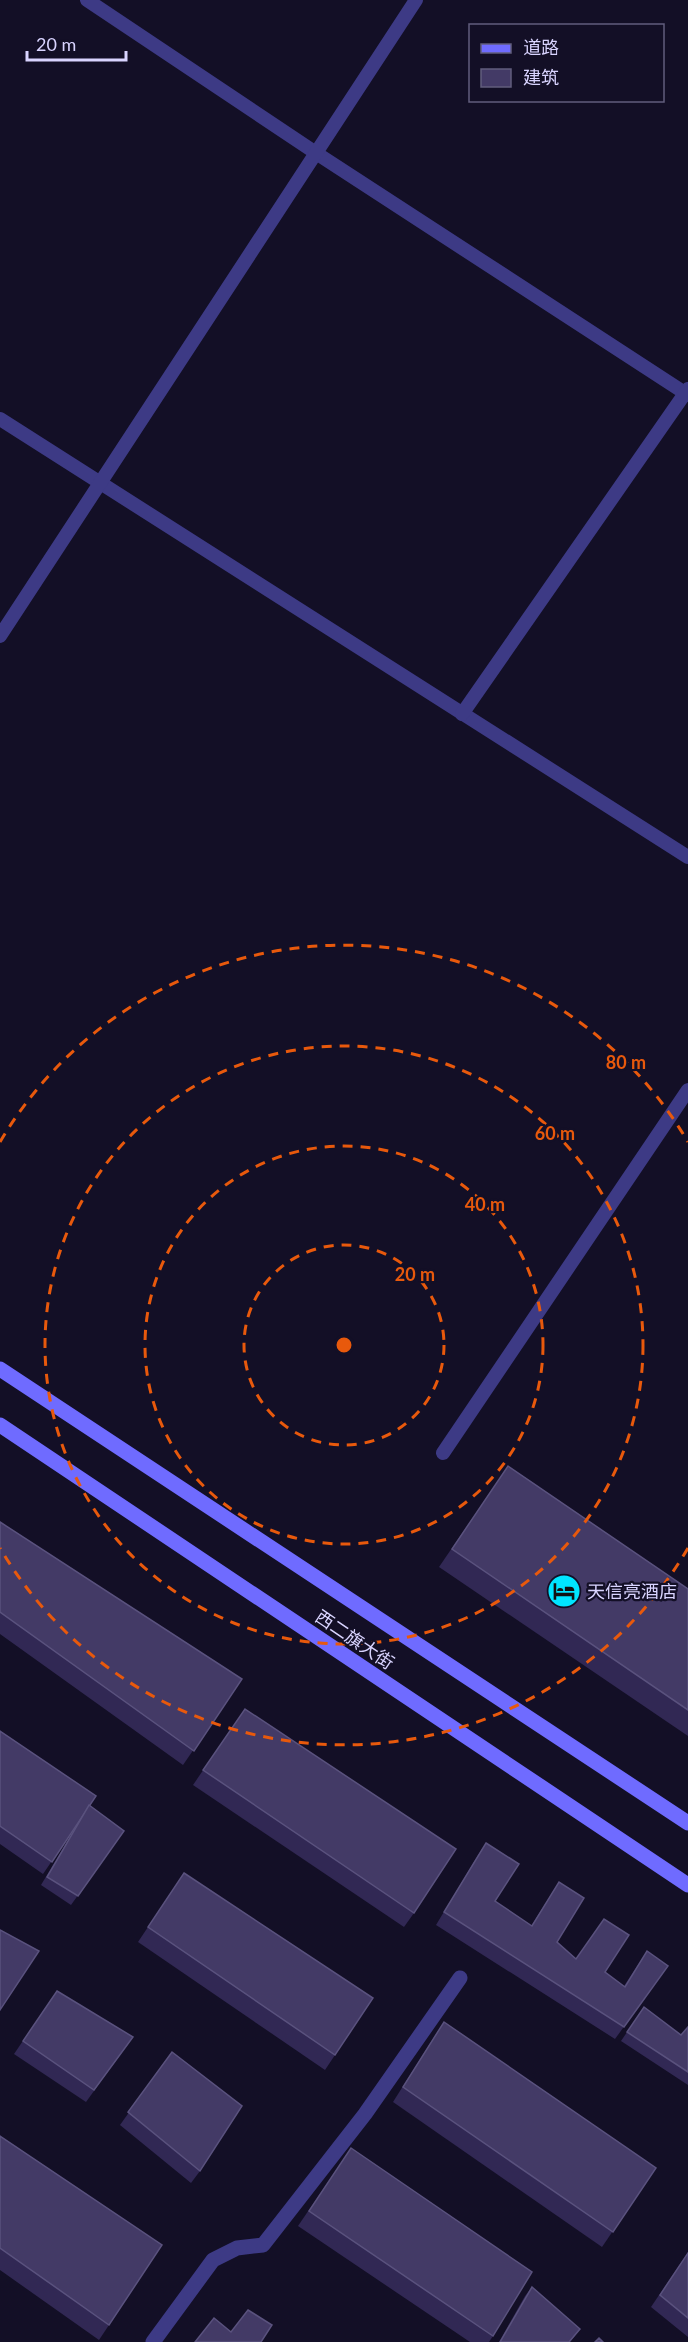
<svg xmlns="http://www.w3.org/2000/svg" width="688" height="2342" viewBox="0 0 688 2342" font-family="Lato,'Noto Sans SC',sans-serif">
<style>
.lines{fill:none;stroke-linecap:round;stroke-linejoin:round}
.lane{stroke:#3d3a85;stroke-width:14}
.street{stroke:#3d3a85;stroke-width:15}
.secondary{stroke:#6f6bff;stroke-width:15}
.wall{fill:#312854}
.building{fill:#433a66;stroke:#5a527e;stroke-width:1.5}
.ring{fill:none;stroke:#e8590c;stroke-width:3;stroke-dasharray:10 8}
.labels{text-anchor:middle;dominant-baseline:central;stroke-width:4.5;stroke-linejoin:round;paint-order:stroke}
.poi-label{font-size:18px;fill:#d9d4ff;stroke:#130f26;text-anchor:start}
.street-label{font-size:18px;fill:#d9d4ff;stroke:#130f26}
.centre{fill:#e8590c;stroke:#130f26;stroke-width:3}
.ring-label{font-size:18px;text-anchor:middle;font-weight:bold;fill:#e8590c;stroke:#130f26;stroke-width:4.5;stroke-linejoin:round;paint-order:stroke}
</style>
<rect width="100%" height="100%" fill="#130f26"/>
<g class="lines">
<!-- lane -->
<g class="lane">
<polyline points="87,0 316,153 688,395"/>
<polyline points="0,419 688,857"/>
<polyline points="0,636 416,0"/>
<polyline points="462,714 688,389"/>
<polyline points="443,1453 688,1090"/>
</g>
<!-- street -->
<polyline class="street" points="153,2342 213,2260 237,2248 263,2245 365,2114 460,1978"/>
<!-- secondary -->
<g class="secondary">
<polyline points="0,1369 688,1823"/>
<polyline points="0,1425 688,1885"/>
</g>
</g>
<!-- wall -->
<g class="wall">
<polygon points="508,1466 688,1589 688,1736 439,1567"/>
<polygon points="0,1522 242,1679 183,1765 0,1634"/>
<polygon points="245,1709 414,1913 404,1927 193,1785"/>
<polygon points="0,1731 89,1805 124,1831 71,1905 41,1885 80,1820 43,1874 0,1844"/>
<polygon points="486,1843 495,1901 531,1926 559,1882 557,1942 576,1959 605,1972 624,1986 647,1951 668,1966 615,2039 436,1925 478,1855"/>
<polygon points="184,1873 335,2055 325,2070 138,1942"/>
<polygon points="57,1991 133,2037 86,2102 14,2054"/>
<polygon points="644,2007 681,2035 688,2027 688,2085 621,2041"/>
<polygon points="444,2022 656,2168 602,2247 393,2102 434,2037"/>
<polygon points="172,2052 200,2171 191,2183 120,2125"/>
<polygon points="0,2136 109,2325 99,2340 0,2270"/>
<polygon points="351,2148 493,2336 489,2342 470,2342 298,2226"/>
<polygon points="688,2252 688,2337 651,2307"/>
<polygon points="532,2287 580,2329 570,2342 499,2342 525,2296"/>
</g>
<!-- building -->
<g class="building">
<polygon points="508,1466 688,1589 688,1710 452,1549"/>
<polygon points="0,1522 242,1679 194,1751 0,1612"/>
<polygon points="245,1709 456,1849 414,1913 203,1770"/>
<polygon points="0,1731 96,1796 52,1862 0,1826"/>
<polygon points="89,1805 124,1831 78,1896 47,1877"/>
<polygon points="486,1843 519,1864 495,1901 532,1926 559,1882 584,1898 557,1942 576,1959 604,1919 629,1935 605,1972 625,1987 647,1951 668,1966 624,2027 444,1912"/>
<polygon points="184,1873 373,1998 335,2055 148,1927"/>
<polygon points="0,1930 39,1951 0,2010"/>
<polygon points="57,1991 133,2037 94,2090 23,2041"/>
<polygon points="644,2007 681,2035 688,2027 688,2072 627,2032"/>
<polygon points="444,2022 656,2168 613,2232 403,2087"/>
<polygon points="172,2052 242,2106 200,2171 128,2112"/>
<polygon points="0,2136 162,2245 109,2325 0,2248"/>
<polygon points="351,2148 532,2272 493,2336 309,2211"/>
<polygon points="688,2253 688,2318 660,2295"/>
<polygon points="532,2287 580,2329 569,2342 500,2342"/>
<polygon points="248,2310 272,2325 261,2342 195,2342 214,2318 231,2332"/>
<polygon points="599,2338 603,2342 595,2342"/>
</g>
<!-- distance rings -->
<g class="ring">
<circle cx="344" cy="1345" r="100"/>
<circle cx="344" cy="1345" r="199"/>
<circle cx="344" cy="1345" r="299"/>
<path d="M688 1548A399 399 0 0 1 0 1548M0 1142A399 399 0 0 1 688 1142"/>
</g>
<!-- icons -->
<defs>
<symbol id="hotel-disc" viewBox="-11 -11 22 22"><circle r="9.5" fill="#00e5ff" stroke="#130f26"/><path d="M-6-4.5h1.5V1H6V5H4.5V3h-9V5H-6ZM-4 0a1.8 1.8 0 1 1 3.6 0ZM.5 0V-2.5h3Q6-2.5 6 0Z" fill="#111"/></symbol>
</defs>
<g fill-rule="evenodd">
<use href="#hotel-disc" x="545" y="1572" width="38" height="38"/>
</g>
<g class="labels">
<!-- poi labels -->
<g class="poi-label">
<text x="587" y="1591">天信亮酒店</text>
</g>
<!-- street labels -->
<g class="street-label">
<text transform="translate(355 1639) rotate(34)">西二旗大街</text>
</g>
</g>
<circle cx="344" cy="1345" r="9" class="centre"/>
<g class="ring-label">
<text x="626" y="1069">80 m</text>
<text x="555" y="1140">60 m</text>
<text x="485" y="1211">40 m</text>
<text x="415" y="1281">20 m</text>
</g>
<!-- legend -->
<rect x="469" y="24" width="195" height="78" fill="#130f26" stroke="#625e7d" stroke-width="1.5"/>
<rect x="481" y="44" width="30" height="9" fill="#6f6bff" stroke="#625e7d" stroke-width="1.5"/>
<text x="523" y="54" font-size="18" fill="#d9d4ff">道路</text>
<rect x="481" y="69" width="30" height="18" fill="#433a66" stroke="#625e7d" stroke-width="1.5"/>
<text x="523" y="84" font-size="18" fill="#d9d4ff">建筑</text>
<!-- scale -->
<path d="M27 51v9h99v-9" fill="none" stroke="#d9d4ff" stroke-width="3"/>
<text x="36" y="51" font-size="18" fill="#d9d4ff" stroke="#130f26" stroke-width="4.5" paint-order="stroke">20 m</text>
</svg>
